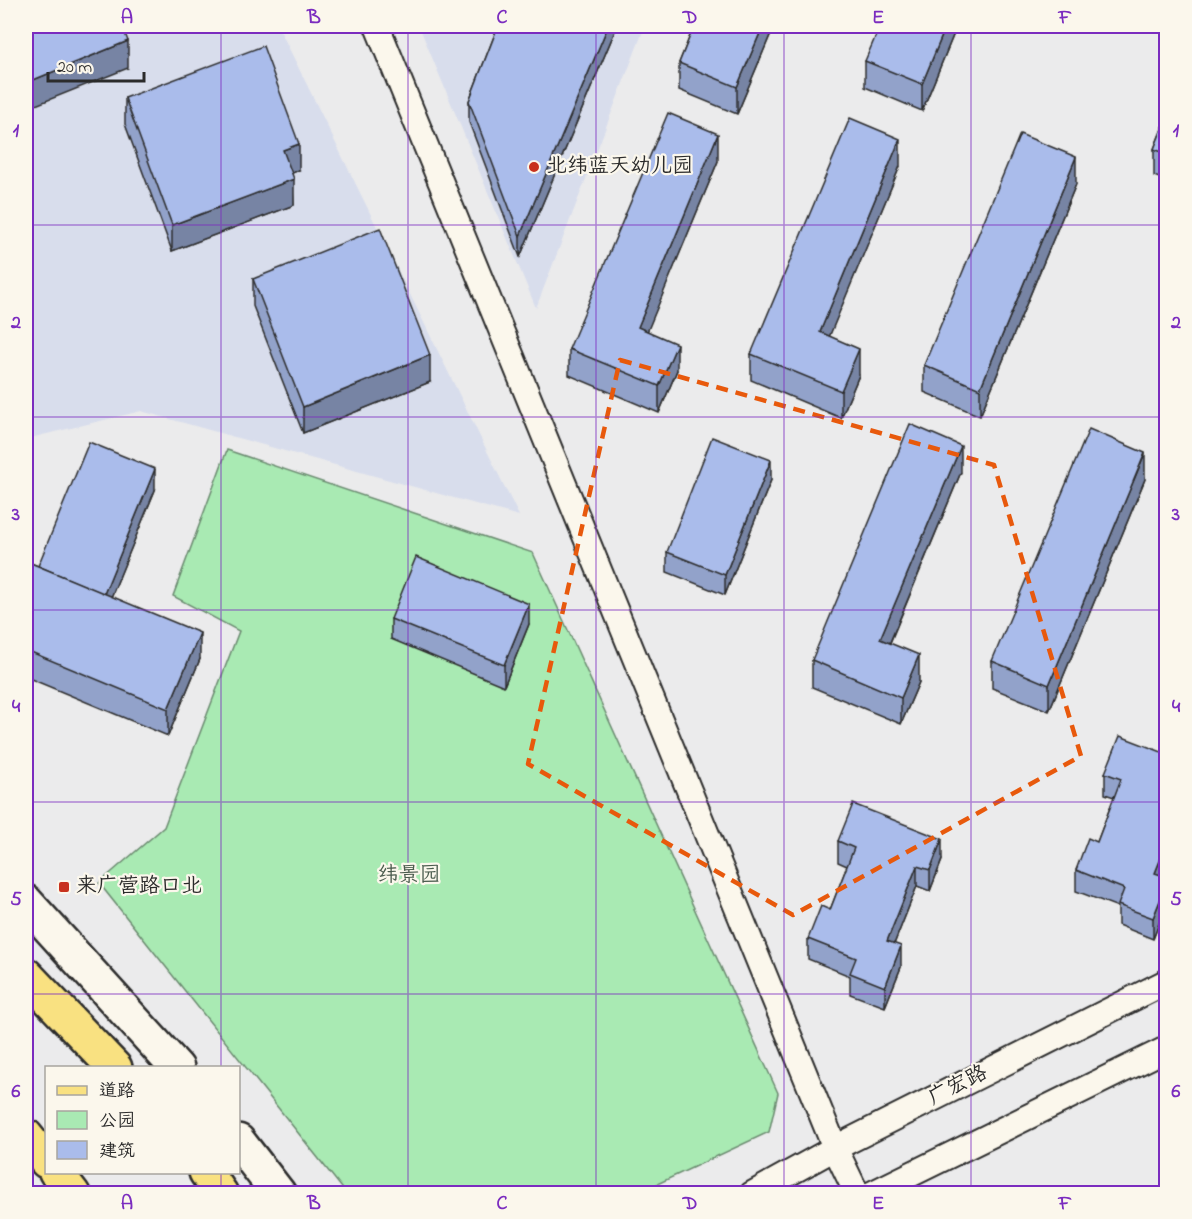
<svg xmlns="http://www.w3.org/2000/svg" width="1192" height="1219" viewBox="0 0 1192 1219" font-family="'Indie Flower','LXGW WenKai TC',sans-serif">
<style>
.built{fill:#d8ddec}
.green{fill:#a9eab3;stroke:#6a8a6f;stroke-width:1.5}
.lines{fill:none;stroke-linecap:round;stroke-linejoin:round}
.street-casing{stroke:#2b2b2b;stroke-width:28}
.secondary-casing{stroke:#2b2b2b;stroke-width:38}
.primary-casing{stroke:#2b2b2b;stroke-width:38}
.street{stroke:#fbf7ec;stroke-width:24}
.secondary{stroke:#fbf7ec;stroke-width:33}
.primary{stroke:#f9e181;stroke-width:33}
.wall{fill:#92a2ca;stroke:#2b2b2b;stroke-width:1.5}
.shaded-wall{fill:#7784a4;stroke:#2b2b2b;stroke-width:1.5}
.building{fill:#aabceb;stroke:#2b2b2b;stroke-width:1.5}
.marked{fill:none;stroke:#e8590c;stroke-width:4.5;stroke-dasharray:12 8;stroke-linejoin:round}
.grid{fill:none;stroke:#7b2cbf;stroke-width:1.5;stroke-opacity:0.55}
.poi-dot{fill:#c8321e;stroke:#fbf7ec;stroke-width:2}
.labels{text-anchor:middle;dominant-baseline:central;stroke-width:4.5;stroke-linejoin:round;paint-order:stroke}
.poi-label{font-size:21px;fill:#2b2b2b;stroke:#fbf7ec;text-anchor:start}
.park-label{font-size:21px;fill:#4a5b4d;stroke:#fbf7ec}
.street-label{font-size:21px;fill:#2b2b2b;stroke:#fbf7ec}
.neatline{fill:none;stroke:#7b2cbf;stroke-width:2}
.grid-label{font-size:20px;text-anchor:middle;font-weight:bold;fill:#7b2cbf}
</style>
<rect width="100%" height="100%" fill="#ebebec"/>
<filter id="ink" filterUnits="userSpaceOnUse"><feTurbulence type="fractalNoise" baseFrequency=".0167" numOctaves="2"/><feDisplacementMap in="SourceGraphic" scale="12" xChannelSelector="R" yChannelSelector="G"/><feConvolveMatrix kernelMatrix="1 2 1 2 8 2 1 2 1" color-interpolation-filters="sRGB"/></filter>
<g filter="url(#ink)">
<!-- built -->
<g class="built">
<polygon points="26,26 278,26 519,516 141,411 26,439"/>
<polygon points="419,26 645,26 536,308"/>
</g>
<!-- green -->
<polygon class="green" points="227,450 533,553 778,1093 769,1132 638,1193 346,1193 99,883 164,827 239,631 173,596"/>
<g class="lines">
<defs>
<g id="street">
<polyline points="377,26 835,1148 857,1194"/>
<polyline points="752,1194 835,1148 1166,982"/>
<polyline points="871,1194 1166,1049"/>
</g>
<g id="secondary">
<polyline points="26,902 177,1068"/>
<polyline points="238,1141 279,1194"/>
</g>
<g id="primary">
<polyline points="26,975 115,1068"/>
<polyline points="26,1136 46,1161"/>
<polyline points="56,1172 73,1194"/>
<polyline points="206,1172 221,1194"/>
</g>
</defs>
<!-- street casing -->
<use href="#street" class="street-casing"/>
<!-- secondary casing -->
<use href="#secondary" class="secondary-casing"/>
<!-- primary casing -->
<use href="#primary" class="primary-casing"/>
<!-- street -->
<use href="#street" class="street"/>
<!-- secondary -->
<use href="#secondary" class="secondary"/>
<!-- primary -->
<use href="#primary" class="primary"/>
</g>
<!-- wall -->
<g class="wall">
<polygon points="498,26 617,26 520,257 469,122 469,101"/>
<polygon points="694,26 774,26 737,114 679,90 679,63"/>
<polygon points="957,26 922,111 865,87 865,61"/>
<polygon points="125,98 299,170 292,173 294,205 172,251 125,124"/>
<polygon points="1167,116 1167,181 1154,176 1154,149"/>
<polygon points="718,161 647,331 677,370 659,413 569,375 569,349"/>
<polygon points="900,166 829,336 859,375 841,418 751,380 751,354"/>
<polygon points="1076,184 980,416 924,392 924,365"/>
<polygon points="253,279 430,382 303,433 253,306"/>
<polygon points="961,472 890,643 919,682 901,724 812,687 812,660"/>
<polygon points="1145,479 1049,711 992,688 992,661"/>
<polygon points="771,480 725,595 667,572 667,552"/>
<polygon points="155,490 111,597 200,659 168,736 26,677 26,561 38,566"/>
<polygon points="391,619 529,624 504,686 391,639"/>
<polygon points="1167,754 1167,863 1162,875 1167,877 1167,903 1153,939 1118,925 1118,907 1076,891 1076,870 1097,842 1114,797 1105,794 1105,773"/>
<polygon points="838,841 942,860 930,891 917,886 894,944 901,967 885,1007 850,994 850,976 808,959 808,939 830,910 847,866 838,862"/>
</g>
<!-- shaded-wall -->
<g class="shaded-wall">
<polygon points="608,26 617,26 520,257 520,236"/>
<polygon points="763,26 774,26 737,114 737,87"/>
<polygon points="946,26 957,26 922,111 922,84"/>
<polygon points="128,41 128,68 26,109 26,83"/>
<polygon points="718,134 718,161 638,354 638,327"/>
<polygon points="900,139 900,166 820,359 820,332"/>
<polygon points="299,144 299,170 283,177 283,150"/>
<polygon points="1076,157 1076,184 980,416 980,389"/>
<polygon points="294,179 294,205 172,251 172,225"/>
<polygon points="677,344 677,370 659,413 659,386"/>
<polygon points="859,349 859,375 841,418 841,391"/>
<polygon points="430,355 430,382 303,433 303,407"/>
<polygon points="961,446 961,472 880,666 880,639"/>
<polygon points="1145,453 1145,479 1049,711 1049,685"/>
<polygon points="771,460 771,480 725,595 725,575"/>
<polygon points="155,469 155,490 103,617 103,596"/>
<polygon points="529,604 529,624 504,686 504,665"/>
<polygon points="200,633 200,659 168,736 168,709"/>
<polygon points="919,655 919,682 901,724 901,698"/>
<polygon points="942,839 942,860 930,891 930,870"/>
<polygon points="1167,843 1167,863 1155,893 1155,873"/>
<polygon points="917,866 917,886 887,962 887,941"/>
<polygon points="1167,883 1167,903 1153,939 1153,918"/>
<polygon points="901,946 901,967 885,1007 885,987"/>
</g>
<!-- building -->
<g class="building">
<polygon points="26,26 122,26 128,41 26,83"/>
<polygon points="498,26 608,26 520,236 469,101"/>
<polygon points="694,26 763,26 737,87 679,63"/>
<polygon points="880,26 946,26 922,84 865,61"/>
<polygon points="263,46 299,144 283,150 294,179 172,225 125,98"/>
<polygon points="668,113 718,134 638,327 677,344 659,386 569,349"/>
<polygon points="1167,116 1167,154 1154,149"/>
<polygon points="850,118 900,139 820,332 859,349 841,391 751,354"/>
<polygon points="1020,134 1076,157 980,389 924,365"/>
<polygon points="380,228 430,355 303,407 253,279"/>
<polygon points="910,424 961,446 880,639 919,655 901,698 812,660"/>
<polygon points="1089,429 1145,453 1049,685 992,661"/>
<polygon points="712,437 771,460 725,575 667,552"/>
<polygon points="89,442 155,469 104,594 38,566"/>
<polygon points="416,557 529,604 504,665 391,619"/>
<polygon points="26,561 200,633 168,709 26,650"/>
<polygon points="1120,736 1167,754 1167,843 1155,873 1167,877 1167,883 1153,918 1118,905 1124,889 1076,870 1088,838 1097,842 1121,779 1105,773"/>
<polygon points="853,804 942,839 930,870 917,866 887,941 901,946 885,987 850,973 856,958 808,939 821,906 830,910 854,848 838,841"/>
</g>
</g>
<!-- marked area -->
<path class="marked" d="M620,360L994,465L1081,756L793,915L528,764Z"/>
<!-- grid -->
<path class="grid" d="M221,26V1068M408,26V1194M596,26V1194M784,26V1194M971,26V1194M26,225H1166M26,417H1166M26,610H1166M26,802H1166M26,994H1166M221,1172V1194"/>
<!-- markers -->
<g class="poi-dot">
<circle cx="534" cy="167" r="6"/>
<rect x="58" y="881" width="12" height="12" rx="3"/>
</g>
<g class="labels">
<!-- poi labels -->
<g class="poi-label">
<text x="546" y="167">北纬蓝天幼儿园</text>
<text x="76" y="887">来广营路口北</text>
</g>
<!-- park labels -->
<g class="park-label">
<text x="409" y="876">纬景园</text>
</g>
<!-- street labels -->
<g class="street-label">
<text transform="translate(958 1086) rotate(-27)">广宏路</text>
</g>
</g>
<!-- margin -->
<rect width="1192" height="1219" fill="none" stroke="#fbf7ec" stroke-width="66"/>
<!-- legend -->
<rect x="45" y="1066" width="195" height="108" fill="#fbf7ec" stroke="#a8a59f" stroke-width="1.5"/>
<rect x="57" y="1086" width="30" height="9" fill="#f9e181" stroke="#a8a59f" stroke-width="1.5"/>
<text x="99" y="1096" font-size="18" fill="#2b2b2b">道路</text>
<rect x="57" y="1111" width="30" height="18" fill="#a9eab3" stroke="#a8a59f" stroke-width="1.5"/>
<text x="99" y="1126" font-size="18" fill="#2b2b2b">公园</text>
<rect x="57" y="1141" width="30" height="18" fill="#aabceb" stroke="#a8a59f" stroke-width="1.5"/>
<text x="99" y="1156" font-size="18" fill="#2b2b2b">建筑</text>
<!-- scale -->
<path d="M48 72v9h96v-9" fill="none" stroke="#2b2b2b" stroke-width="3"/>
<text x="57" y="72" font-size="18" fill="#2b2b2b" stroke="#fbf7ec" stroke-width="4.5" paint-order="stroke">20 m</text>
<rect x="33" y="33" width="1126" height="1153" class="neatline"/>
<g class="grid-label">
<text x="127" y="23">A</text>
<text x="314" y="23">B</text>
<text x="502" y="23">C</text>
<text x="690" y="23">D</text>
<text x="878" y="23">E</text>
<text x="1065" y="23">F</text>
<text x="16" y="136">1</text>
<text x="1176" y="136">1</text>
<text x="16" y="328">2</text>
<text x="1176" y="328">2</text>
<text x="16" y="520">3</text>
<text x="1176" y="520">3</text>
<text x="16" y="712">4</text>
<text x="1176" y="712">4</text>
<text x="16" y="905">5</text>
<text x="1176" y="905">5</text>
<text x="16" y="1097">6</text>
<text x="1176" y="1097">6</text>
<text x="127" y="1209">A</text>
<text x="314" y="1209">B</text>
<text x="502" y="1209">C</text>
<text x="690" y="1209">D</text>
<text x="878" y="1209">E</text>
<text x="1065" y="1209">F</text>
</g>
</svg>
